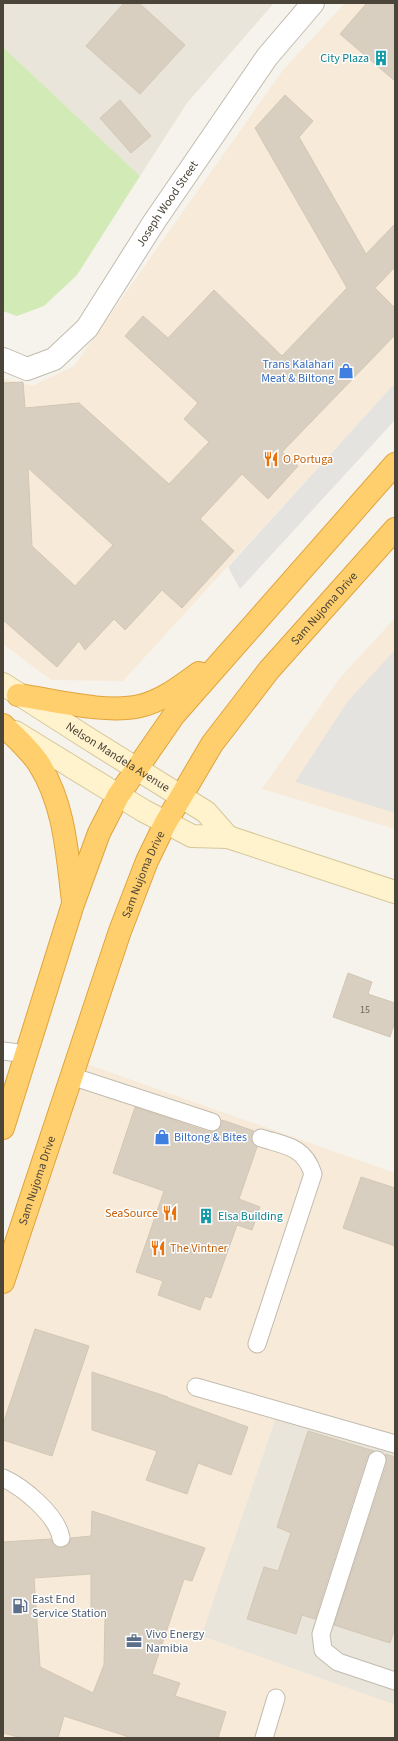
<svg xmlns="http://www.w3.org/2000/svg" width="398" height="1741" viewBox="0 0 398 1741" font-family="'Source Sans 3',sans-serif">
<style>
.residential{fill:#eae5da}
.commercial{fill:#f7ead8}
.green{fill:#d2eab5}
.parking{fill:#e5e3e0}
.building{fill:#d8cfc1;stroke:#d3c7b4;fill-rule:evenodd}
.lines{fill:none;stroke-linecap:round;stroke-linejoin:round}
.lane-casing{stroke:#c2bbae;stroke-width:19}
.street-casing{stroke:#c2bbae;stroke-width:24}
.secondary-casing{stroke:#d6c79b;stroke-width:24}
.highway-casing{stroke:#e0a43c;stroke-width:24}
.lane{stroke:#fff;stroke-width:17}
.street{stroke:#fff;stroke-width:22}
.secondary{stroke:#fff3cd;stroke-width:22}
.highway{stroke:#ffcf6e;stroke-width:22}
.labels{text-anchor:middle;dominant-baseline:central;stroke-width:3;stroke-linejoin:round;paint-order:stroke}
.number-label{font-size:10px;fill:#6e675b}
.culture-label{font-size:12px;fill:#0d838f;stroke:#fff;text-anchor:end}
.street-label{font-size:12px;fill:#4b4439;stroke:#fff}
.shop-label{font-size:12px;fill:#366cbe;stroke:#fff;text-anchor:end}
.food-label{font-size:12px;fill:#c56008;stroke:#fff;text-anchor:start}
.service-label{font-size:12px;fill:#4e5e75;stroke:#fff;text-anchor:start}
</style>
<rect width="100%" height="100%" fill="#f6f3ec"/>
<!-- residential -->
<g class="residential">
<polygon points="3,3 274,3 187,103 140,176 3,47"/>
<polygon points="280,1405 395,1437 395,1705 201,1636"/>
</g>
<!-- commercial -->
<g class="commercial">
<polygon points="345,3 395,3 395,383 123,681 51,680 3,644 3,378 32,386 74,366 283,70"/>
<polygon points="395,618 395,829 262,789 340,678"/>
<polygon points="78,1061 395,1173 395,1437 280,1405 201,1636 395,1705 395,1738 3,1738 3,1287"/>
</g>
<!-- green -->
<polygon class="green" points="3,47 140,176 77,275 44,306 17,316 3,311"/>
<!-- parking -->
<g class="parking">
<polygon points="395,383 395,420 240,589 228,567"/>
<polygon points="395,650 395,813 295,782 348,701"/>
</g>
<!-- building -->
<g class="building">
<polygon points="124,3 139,3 185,45 140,94 86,46"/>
<polygon points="367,3 395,3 395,81 340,34"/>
<path d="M285,95L313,121L299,137L366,254L395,224V267L375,288L395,308V335L282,452L298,466L268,499L242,474L200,519L234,551L182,608L162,590L125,630L114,619L85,650L79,641L57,667L3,620V383L23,382L25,408L79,403L169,484L209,442L184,419L198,403L125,336L143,316L168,338L214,290L282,356L347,288L255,128ZM28,468L113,545L75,586L32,546Z"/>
<polygon points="120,100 151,136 131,153 100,118"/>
<polygon points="348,973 372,982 368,994 395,1003 395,1021 390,1037 333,1017"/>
<polygon points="135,1107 209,1132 218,1130 222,1120 254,1131 251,1140 257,1147 239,1199 260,1207 252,1230 237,1225 211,1298 205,1296 200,1310 158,1295 163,1281 136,1272 164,1191 113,1173"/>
<polygon points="361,1177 395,1188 395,1246 343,1228"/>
<polygon points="35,1329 89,1346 52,1456 3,1440 3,1424"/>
<polygon points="92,1372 168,1397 168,1398 248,1427 231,1475 198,1463 187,1494 146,1480 157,1451 92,1430"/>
<polygon points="308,1431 374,1451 367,1457 315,1619 302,1615 296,1634 247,1619 264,1567 278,1571 291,1533 277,1527"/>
<polygon points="385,1454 395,1457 395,1627 390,1643 334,1625 387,1463"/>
<path d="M92,1511L205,1548L192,1581L184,1579L152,1674L180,1683L175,1696L226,1712L218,1738H132L64,1716L58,1738H22L3,1733V1542L51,1539L55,1546L64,1547L69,1544L71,1538L91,1536ZM91,1574V1611L105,1617L104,1665L93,1693L40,1667L34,1578Z"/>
</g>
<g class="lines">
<defs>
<g id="lane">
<polyline points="3,1051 27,1054"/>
<polyline points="71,1076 212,1122"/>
<path d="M257,1344L313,1174C304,1146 286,1146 261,1138"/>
<polyline points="196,1387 395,1444"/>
<polyline points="377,1460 321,1634 323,1650 338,1662 395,1681"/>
<path d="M3,1478C23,1487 57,1515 61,1538"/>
<polyline points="264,1738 276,1698"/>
</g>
<g id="street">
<path id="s1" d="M3,359L27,369L54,359L87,328L154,222L267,57L313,3"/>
</g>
<g id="secondary">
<path id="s2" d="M3,684L89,739L206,812L228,837"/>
<polyline points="15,732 144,811 192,836 228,837 395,892"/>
</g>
<g id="highway">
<path d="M18,695C54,700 105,714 140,706C162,701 181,686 199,673"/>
<path d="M3,725C15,737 30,750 39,764C65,805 67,854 73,901"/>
<polyline points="3,1128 73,904 99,833 118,796 174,715 395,464"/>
<path id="s3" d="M3,1282L120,931L147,861L165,824L212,744L269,670L395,529"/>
</g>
</defs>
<!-- lane casing -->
<use href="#lane" class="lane-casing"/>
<!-- street casing -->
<use href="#street" class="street-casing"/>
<!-- secondary casing -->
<use href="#secondary" class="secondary-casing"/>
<!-- highway casing -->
<use href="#highway" class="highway-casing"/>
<!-- lane -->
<use href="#lane" class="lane"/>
<!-- street -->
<use href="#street" class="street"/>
<!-- secondary -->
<use href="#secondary" class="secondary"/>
<!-- highway -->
<use href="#highway" class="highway"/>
</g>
<!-- icons -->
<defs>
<symbol id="building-bare" viewBox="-9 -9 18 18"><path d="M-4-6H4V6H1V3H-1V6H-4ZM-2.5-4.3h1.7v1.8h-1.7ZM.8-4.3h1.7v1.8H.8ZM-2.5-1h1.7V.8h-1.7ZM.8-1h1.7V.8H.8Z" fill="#0f9aa8" stroke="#fff" stroke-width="2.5" paint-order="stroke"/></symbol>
<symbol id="shop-bare" viewBox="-9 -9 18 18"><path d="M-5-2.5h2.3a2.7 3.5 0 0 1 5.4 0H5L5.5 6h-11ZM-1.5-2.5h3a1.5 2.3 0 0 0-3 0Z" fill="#3f7fe0" stroke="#fff" stroke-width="2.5" paint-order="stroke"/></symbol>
<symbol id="restaurant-bare" viewBox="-9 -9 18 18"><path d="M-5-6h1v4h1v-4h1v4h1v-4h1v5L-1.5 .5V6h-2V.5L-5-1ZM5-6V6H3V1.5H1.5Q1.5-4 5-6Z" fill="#e8710a" stroke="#fff" stroke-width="2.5" paint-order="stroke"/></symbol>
<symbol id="fuel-bare" viewBox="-9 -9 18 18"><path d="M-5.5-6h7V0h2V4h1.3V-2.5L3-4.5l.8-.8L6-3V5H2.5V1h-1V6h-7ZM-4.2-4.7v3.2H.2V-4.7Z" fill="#5c6f8a" stroke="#fff" stroke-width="2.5" paint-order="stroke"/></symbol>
<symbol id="office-bare" viewBox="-9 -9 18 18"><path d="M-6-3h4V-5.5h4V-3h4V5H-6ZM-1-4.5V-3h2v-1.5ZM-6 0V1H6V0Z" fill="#5c6f8a" stroke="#fff" stroke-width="2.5" paint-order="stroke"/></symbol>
</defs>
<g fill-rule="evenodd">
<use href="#building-bare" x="370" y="47" width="22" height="22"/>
<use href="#shop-bare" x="335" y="360" width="22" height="22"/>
<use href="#restaurant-bare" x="260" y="448" width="22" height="22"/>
<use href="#shop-bare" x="151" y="1126" width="22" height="22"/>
<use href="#restaurant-bare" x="159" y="1202" width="22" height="22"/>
<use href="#building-bare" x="195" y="1205" width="22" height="22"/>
<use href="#restaurant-bare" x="147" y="1237" width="22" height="22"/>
<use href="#fuel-bare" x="9" y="1595" width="22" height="22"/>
<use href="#office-bare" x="123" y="1630" width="22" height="22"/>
</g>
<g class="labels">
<!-- number labels -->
<g class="number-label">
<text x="365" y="1010">15</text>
</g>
<!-- culture labels -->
<g class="culture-label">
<text x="369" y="58">City Plaza</text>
<text x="218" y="1216" text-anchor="start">Elsa Building</text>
</g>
<!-- street labels -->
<g class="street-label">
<text stroke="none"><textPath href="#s1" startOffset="248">Joseph Wood Street</textPath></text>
<text stroke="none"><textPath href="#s3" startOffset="755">Sam Nujoma Drive</textPath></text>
<text stroke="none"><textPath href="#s2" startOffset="136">Nelson Mandela Avenue</textPath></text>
<text stroke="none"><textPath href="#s3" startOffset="431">Sam Nujoma Drive</textPath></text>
<text stroke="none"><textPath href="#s3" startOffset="107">Sam Nujoma Drive</textPath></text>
</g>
<!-- shop labels -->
<g class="shop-label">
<text x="334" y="364">Trans Kalahari<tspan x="334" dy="14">Meat &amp; Biltong</tspan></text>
<text x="174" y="1137" text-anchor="start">Biltong &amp; Bites</text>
</g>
<!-- food labels -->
<g class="food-label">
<text x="283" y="459">O Portuga</text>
<text x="158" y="1213" text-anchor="end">SeaSource</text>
<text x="170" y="1248">The Vintner</text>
</g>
<!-- service labels -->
<g class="service-label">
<text x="32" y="1599">East End<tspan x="32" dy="14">Service Station</tspan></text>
<text x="146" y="1634">Vivo Energy<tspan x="146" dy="14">Namibia</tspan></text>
</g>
</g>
<!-- border -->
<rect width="398" height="1741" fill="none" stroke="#4b4439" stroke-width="8"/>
</svg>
